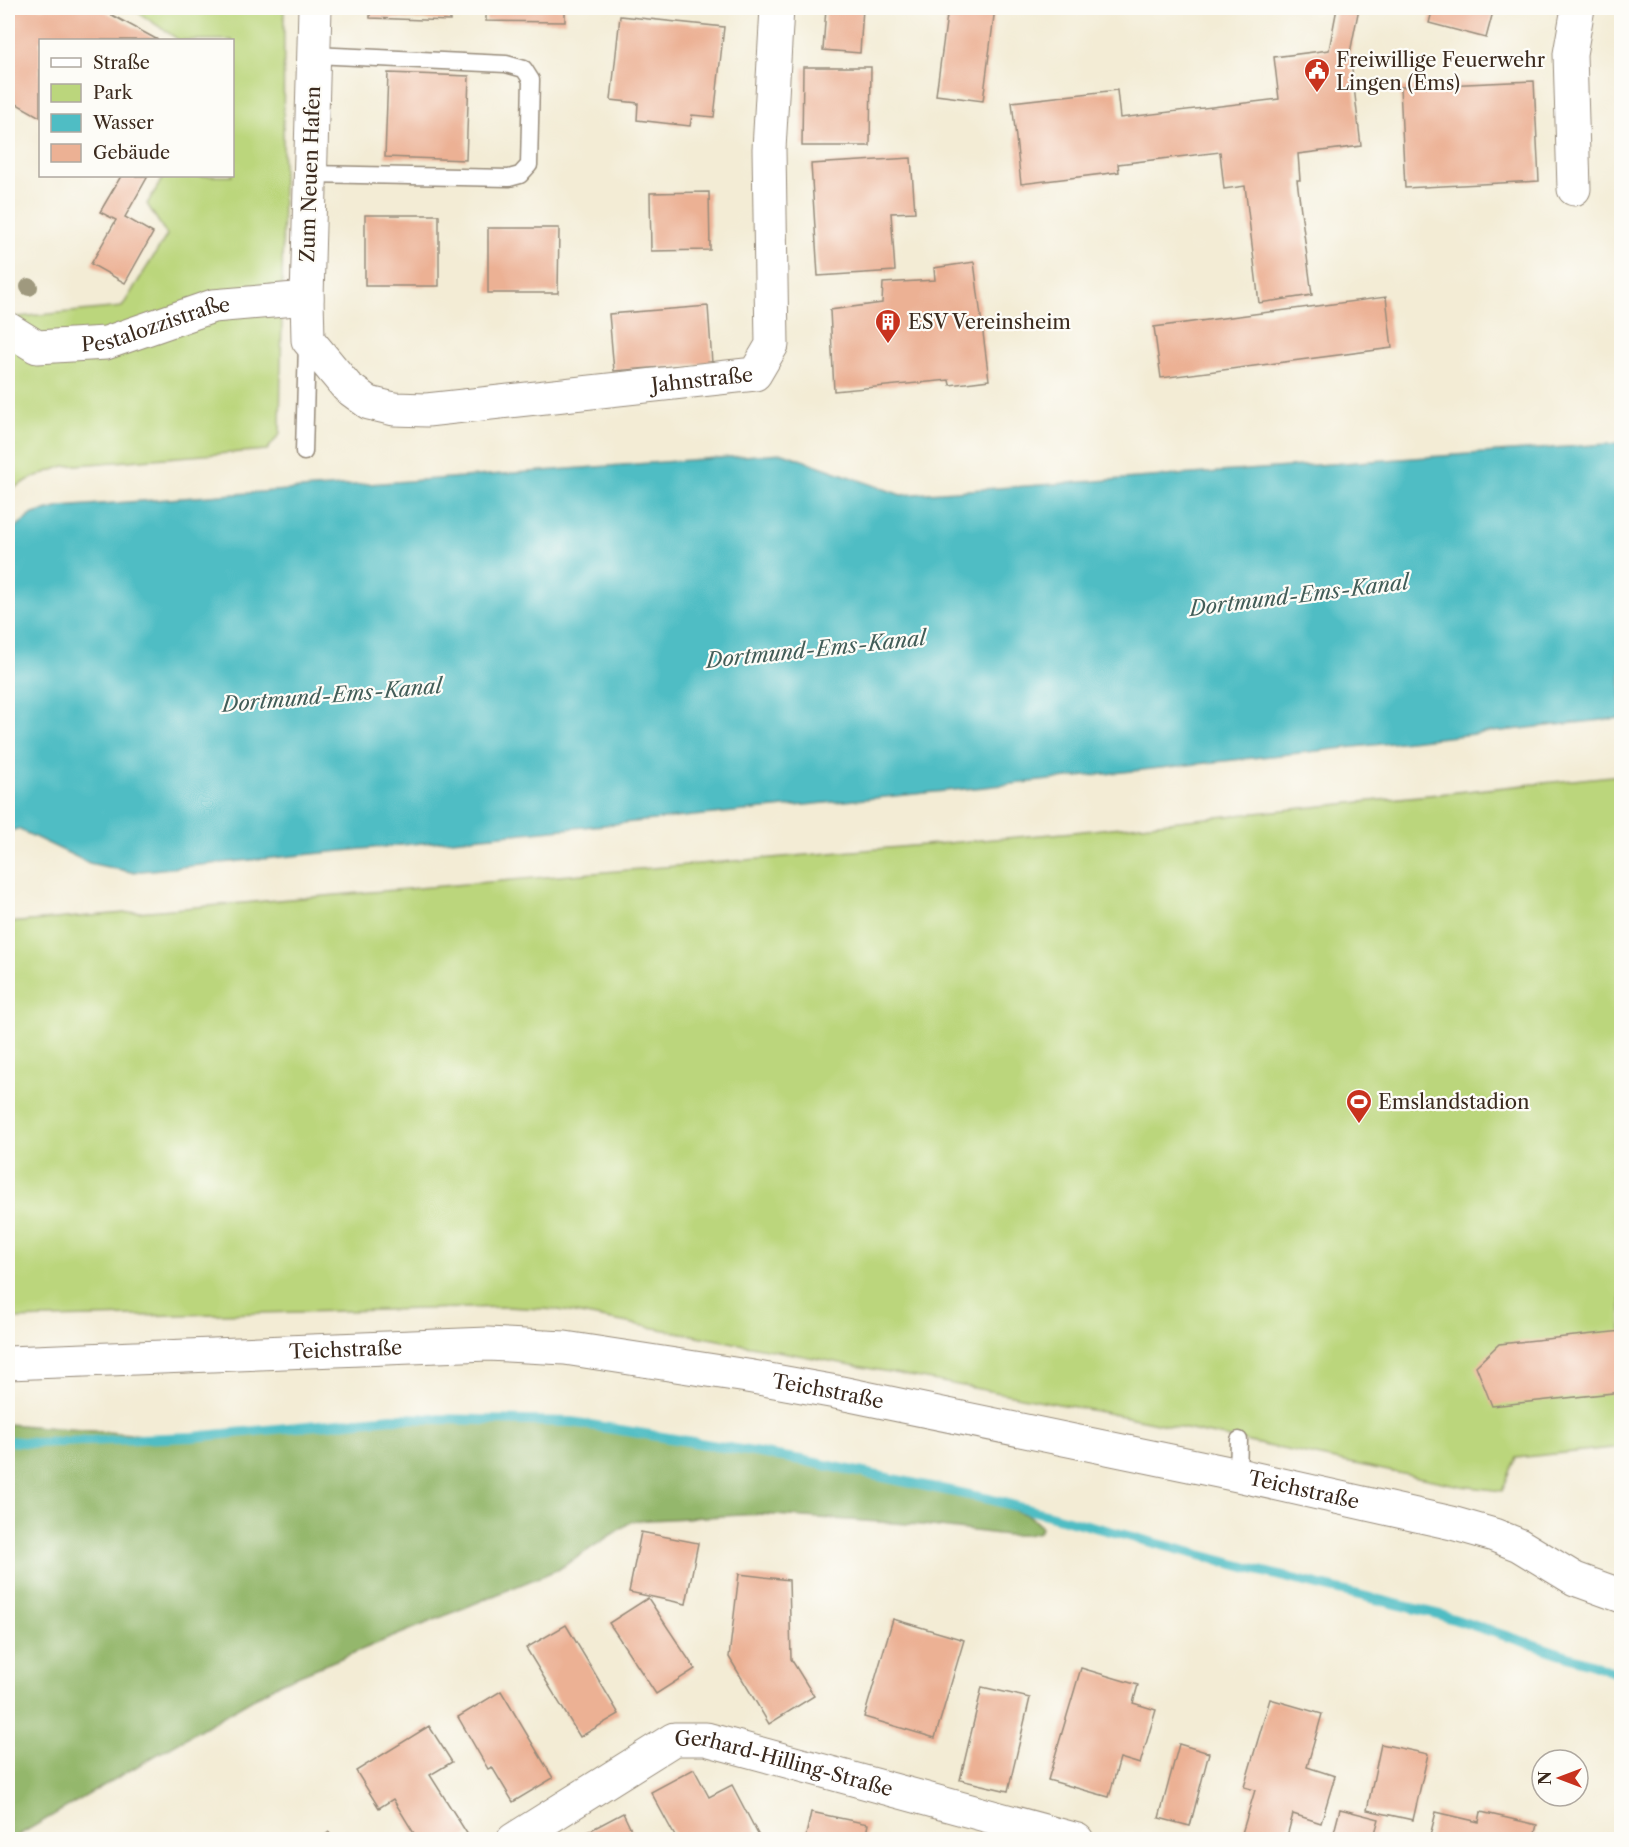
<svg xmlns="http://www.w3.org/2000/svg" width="1629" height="1847" viewBox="0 0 1629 1847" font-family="'Libre Caslon Text',serif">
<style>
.green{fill:#bbd67c;stroke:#7b804d;stroke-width:1.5}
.forest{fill:#94b76c;stroke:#687045;stroke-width:1.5}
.water{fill:#4fbdc4;stroke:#457471;stroke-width:1.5}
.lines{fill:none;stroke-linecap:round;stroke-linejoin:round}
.stream{stroke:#4fbdc4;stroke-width:10}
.building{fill:#ecb194}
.lane-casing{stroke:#978b7a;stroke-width:19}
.street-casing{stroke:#978b7a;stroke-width:35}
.lane{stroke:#fff;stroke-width:16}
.street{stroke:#fff;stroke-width:33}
.tree{fill:#9f997e}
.labels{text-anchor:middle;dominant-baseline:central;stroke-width:4.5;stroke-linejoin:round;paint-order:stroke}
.poi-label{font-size:20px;fill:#3b2a1e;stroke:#fdfcf7;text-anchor:start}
.street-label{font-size:20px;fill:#3b2a1e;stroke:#fdfcf7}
.water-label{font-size:21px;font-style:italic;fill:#425d58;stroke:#fdfcf7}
</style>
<rect width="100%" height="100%" fill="#fdfcf7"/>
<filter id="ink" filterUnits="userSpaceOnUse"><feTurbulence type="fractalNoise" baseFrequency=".0167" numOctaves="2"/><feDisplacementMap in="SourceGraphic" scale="12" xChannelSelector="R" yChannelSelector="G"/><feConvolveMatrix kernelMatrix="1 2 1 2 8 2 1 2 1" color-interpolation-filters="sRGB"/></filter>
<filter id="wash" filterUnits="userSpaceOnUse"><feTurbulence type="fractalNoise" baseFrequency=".008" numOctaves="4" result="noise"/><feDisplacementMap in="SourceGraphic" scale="24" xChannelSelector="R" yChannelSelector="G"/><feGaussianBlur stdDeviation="1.35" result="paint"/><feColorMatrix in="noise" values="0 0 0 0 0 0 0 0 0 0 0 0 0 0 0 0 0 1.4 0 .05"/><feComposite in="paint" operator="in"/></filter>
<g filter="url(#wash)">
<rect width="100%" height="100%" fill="#f3ecd5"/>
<!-- green -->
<g class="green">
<polygon points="134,8 284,8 282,309 280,434 267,450 64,466 34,477 8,491 8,318 122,307 167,235 147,204 164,176 232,176 232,40 179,40 133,9"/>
<polygon points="1621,775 1621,1447 1516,1458 1502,1491 1461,1486 1128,1417 559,1310 507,1307 8,1319 8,923 1064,833"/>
</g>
<!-- forest -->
<polygon class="forest" points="391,1420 572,1424 650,1436 802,1462 988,1501 1030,1516 1041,1527 1039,1532 1026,1535 1007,1535 923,1525 760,1514 632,1521 559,1569 280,1683 12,1839 8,1839 8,1424 193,1439"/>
<!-- water -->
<polygon class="water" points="1621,443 1621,718 985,787 131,872 89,863 18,829 8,831 8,533 33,514 61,507 783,453 901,495"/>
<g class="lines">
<!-- stream -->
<polyline class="stream" points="8,1441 34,1443 193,1437 392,1418 572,1422 801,1460 989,1499 1260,1571 1441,1615 1593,1664 1622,1676"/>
</g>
<g id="blocks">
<!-- building -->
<g class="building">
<polygon points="8,8 99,8 158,40 40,40 40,117 10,100 8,105"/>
<polygon points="370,8 450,8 450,21 370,18"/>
<polygon points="486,8 565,8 565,22 486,21"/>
<polygon points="826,8 863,8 860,53 823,50"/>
<polygon points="948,8 995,8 983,101 936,95"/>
<polygon points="1337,8 1359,8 1350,53 1361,146 1298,154 1300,180 1297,180 1312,295 1259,303 1245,186 1224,189 1220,152 1118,164 1119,172 1021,184 1012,102 1117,90 1120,118 1279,99 1274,57 1329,50"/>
<polygon points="1433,8 1494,8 1486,38 1429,23"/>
<polygon points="620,16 724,27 714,117 692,115 690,126 637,120 638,103 611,100"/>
<polygon points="803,67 871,67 870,146 802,146"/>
<polygon points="388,73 469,76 466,160 385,157"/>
<polygon points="1534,81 1539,181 1405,188 1400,87"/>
<polygon points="911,158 915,212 891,213 895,271 818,276 811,164"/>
<polygon points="121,176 148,176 125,217 153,233 125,283 91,264 116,220 100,212"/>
<polygon points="709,192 710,250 651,251 650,193"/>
<rect x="365" y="215" width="74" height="71"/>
<polygon points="488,228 559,228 558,293 488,293"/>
<polygon points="974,262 989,380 950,385 949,380 834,391 830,310 882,303 883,283 935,280 934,268"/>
<polygon points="1386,297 1392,348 1161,378 1154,327"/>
<polygon points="708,306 712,363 614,371 609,314"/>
<polygon points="1622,1331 1622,1392 1492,1406 1476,1366 1499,1344"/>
<polygon points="641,1532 698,1543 686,1604 629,1592"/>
<polygon points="739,1574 789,1580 791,1659 814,1696 769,1724 729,1657"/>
<polygon points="648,1598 695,1669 656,1694 609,1623"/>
<polygon points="893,1619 964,1640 935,1738 864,1717"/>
<polygon points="566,1625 619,1714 580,1737 526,1648"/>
<polygon points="1081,1668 1138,1685 1133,1703 1156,1710 1140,1764 1120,1758 1109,1797 1048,1780"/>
<polygon points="982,1687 1030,1698 1008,1791 960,1780"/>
<polygon points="501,1691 553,1778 513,1802 492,1767 488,1769 458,1717"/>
<polygon points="1270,1699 1322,1714 1307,1767 1335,1776 1321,1823 1293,1814 1286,1840 1240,1840 1255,1790 1244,1787"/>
<polygon points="429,1726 452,1762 430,1775 468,1835 460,1840 418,1840 393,1799 379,1808 356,1771"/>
<polygon points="1179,1744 1209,1753 1190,1826 1159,1818"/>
<polygon points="1381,1744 1428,1754 1413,1820 1367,1810"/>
<polygon points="694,1769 709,1797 732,1785 761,1840 677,1840 651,1792"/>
<polygon points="1340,1809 1379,1819 1373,1840 1332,1840"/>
<polygon points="811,1812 868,1824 865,1840 805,1840"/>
<polygon points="1436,1812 1479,1822 1481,1812 1537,1825 1533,1840 1429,1840"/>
<polygon points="623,1813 636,1840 572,1840"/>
<polygon points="329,1832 334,1840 318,1840"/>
</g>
</g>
</g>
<g filter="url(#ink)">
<use href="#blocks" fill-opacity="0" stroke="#978b7a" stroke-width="1.5"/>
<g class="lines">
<defs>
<g id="lane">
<polyline points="310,174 509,178 520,175 529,165 531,80 524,69 506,64 314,55"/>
<polyline points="304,452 307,344"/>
<polyline points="1238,1475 1239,1440"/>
</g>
<g id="street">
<path id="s1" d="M315,8L307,298L308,340L347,387L369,403L394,409L427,410L755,374L772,345L769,149L777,8"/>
<polyline points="1574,189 1570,54 1578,8"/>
<path id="s2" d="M8,329L37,347L106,343L213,306L307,298"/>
<path id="s3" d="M8,1363L488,1344L565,1348L747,1376L836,1392L1238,1475L1452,1523L1494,1535L1519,1545L1575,1579L1622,1596"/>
<path id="s4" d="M513,1840L674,1739H706L1077,1840"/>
</g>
</defs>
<!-- lane casing -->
<use href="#lane" class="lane-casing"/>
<!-- street casing -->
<use href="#street" class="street-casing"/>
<!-- lane -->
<use href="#lane" class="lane"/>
<!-- street -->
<use href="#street" class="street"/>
</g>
<!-- trees -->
<circle class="tree" cx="29" cy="287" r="9"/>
</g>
<!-- icons -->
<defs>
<symbol id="civic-pin" viewBox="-11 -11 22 30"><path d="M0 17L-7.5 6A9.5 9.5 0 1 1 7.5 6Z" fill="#c8321e" stroke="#fdfcf7"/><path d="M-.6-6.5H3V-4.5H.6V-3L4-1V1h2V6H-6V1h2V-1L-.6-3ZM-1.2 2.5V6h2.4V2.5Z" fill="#fff"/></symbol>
<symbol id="building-pin" viewBox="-11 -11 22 30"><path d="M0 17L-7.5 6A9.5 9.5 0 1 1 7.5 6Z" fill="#c8321e" stroke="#fdfcf7"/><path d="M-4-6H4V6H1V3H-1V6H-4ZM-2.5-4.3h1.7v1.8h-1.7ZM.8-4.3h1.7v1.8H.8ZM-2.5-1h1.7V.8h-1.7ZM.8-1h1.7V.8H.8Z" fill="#fff"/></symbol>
<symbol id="stadium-pin" viewBox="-11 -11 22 30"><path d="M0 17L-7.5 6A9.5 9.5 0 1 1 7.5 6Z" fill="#c8321e" stroke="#fdfcf7"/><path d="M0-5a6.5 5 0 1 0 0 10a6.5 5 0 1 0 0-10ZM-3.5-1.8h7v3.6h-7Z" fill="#fff"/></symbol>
</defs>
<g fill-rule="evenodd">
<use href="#civic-pin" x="1302" y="56" width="30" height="40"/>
<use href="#building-pin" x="873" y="307" width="30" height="40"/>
<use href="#stadium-pin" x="1344" y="1087" width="30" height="40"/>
</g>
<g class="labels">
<!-- poi labels -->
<g class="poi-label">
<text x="1336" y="60">Freiwillige Feuerwehr<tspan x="1336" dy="23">Lingen (Ems)</tspan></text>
<text x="908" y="322">ESV Vereinsheim</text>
<text x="1378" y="1102">Emslandstadion</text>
</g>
<!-- street labels -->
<g class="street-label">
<text transform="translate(310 174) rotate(-88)">Zum Neuen Hafen</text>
<text stroke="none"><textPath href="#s2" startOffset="156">Pestalozzistraße</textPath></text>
<text stroke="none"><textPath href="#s1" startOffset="756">Jahnstraße</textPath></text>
<text stroke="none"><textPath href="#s3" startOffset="338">Teichstraße</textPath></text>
<text stroke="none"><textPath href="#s3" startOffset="824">Teichstraße</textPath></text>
<text stroke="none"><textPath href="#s3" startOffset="1310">Teichstraße</textPath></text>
<text stroke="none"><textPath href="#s4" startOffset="303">Gerhard-Hilling-Straße</textPath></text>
</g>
<!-- water labels -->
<g class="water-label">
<text transform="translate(1299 595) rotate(-7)">Dortmund-Ems-Kanal</text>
<text transform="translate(816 649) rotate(-6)">Dortmund-Ems-Kanal</text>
<text transform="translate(332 695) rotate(-5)">Dortmund-Ems-Kanal</text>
</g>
</g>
<!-- margin -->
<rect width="1629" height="1847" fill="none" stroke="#fdfcf7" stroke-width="30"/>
<!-- legend -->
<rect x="39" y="39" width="195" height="138" fill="#fdfcf7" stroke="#afa8a0" stroke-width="1.5"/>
<rect x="51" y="58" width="30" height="9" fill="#ffffff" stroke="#afa8a0" stroke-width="1.5"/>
<text x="93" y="69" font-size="18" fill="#3b2a1e">Straße</text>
<rect x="51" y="84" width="30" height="18" fill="#bbd67c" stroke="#afa8a0" stroke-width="1.5"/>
<text x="93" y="99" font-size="18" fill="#3b2a1e">Park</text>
<rect x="51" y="114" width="30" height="18" fill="#4fbdc4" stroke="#afa8a0" stroke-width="1.5"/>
<text x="93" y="129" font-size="18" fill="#3b2a1e">Wasser</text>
<rect x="51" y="144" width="30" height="18" fill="#ecb194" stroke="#afa8a0" stroke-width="1.5"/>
<text x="93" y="159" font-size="18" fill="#3b2a1e">Gebäude</text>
<!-- north arrow -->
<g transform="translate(1560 1778) rotate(270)"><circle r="28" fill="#fdfcf7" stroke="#afa8a0" stroke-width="1.5"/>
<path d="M0-4.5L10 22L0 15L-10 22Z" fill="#c8321e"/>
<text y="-9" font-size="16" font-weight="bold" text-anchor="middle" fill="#3b2a1e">N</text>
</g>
</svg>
